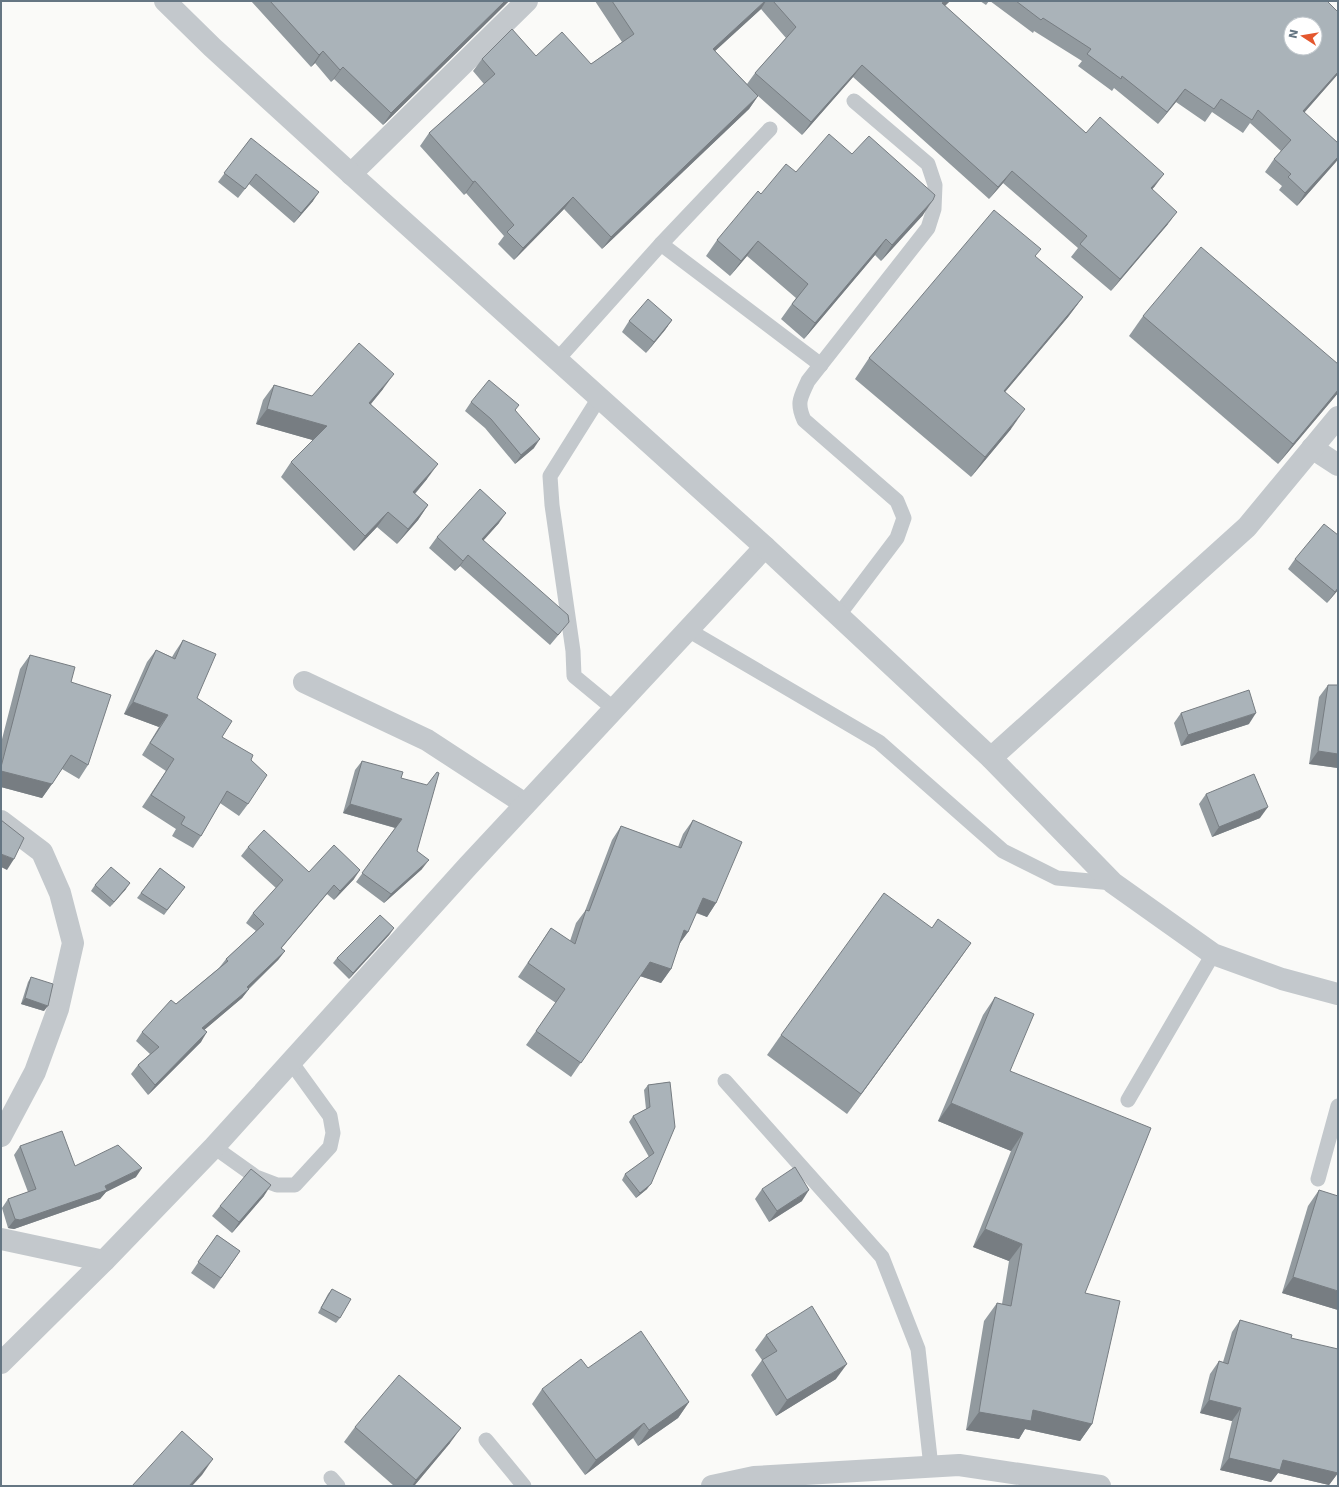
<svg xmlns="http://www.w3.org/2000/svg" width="1339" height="1487" viewBox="0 0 1339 1487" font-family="'DejaVu Sans',sans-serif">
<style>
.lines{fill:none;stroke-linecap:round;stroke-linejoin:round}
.service{stroke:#c3c8cc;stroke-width:15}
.minor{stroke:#c3c8cc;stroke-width:22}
.tertiary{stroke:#c3c8cc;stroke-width:22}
.wall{fill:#929a9f;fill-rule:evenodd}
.shaded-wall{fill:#777d82}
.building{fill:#aab3b9;stroke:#777d82;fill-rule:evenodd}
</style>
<rect width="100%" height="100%" fill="#fafaf8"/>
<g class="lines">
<!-- service -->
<g class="service">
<polyline points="661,244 770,129"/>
<polyline points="557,360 661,244 821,365"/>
<polyline points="599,398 550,476 552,505 573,651 574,676 614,709"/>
<path d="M838,616L897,538L904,518L897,501L804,420C796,402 801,397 808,381L928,228L934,209L935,185L928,164L854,101"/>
<polyline points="688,630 879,742 1003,851 1057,878 1113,883"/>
<polyline points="725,1081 882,1257 918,1349 931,1467"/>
<polyline points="1128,1100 1213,954"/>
<polyline points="214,1147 256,1177 277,1185 295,1185 330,1147 333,1133 330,1116 291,1062"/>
<polyline points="1318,1179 1338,1106"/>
<polyline points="486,1440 524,1486"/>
<polyline points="331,1478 338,1486"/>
</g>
<!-- minor -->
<g class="minor">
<polyline points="351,174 527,1"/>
<polyline points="1312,448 1338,465"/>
<polyline points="304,682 427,740 525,804"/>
<polyline points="991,758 1247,527 1338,417"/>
<polyline points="1,821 42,852 60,893 73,943 58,1009 35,1072 1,1136"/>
<polyline points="1,1239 104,1261"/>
<polyline points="1,1363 104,1261 214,1147 468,866 765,547"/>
<polyline points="712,1486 754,1477 959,1465 1100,1486"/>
</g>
<!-- tertiary -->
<polyline class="tertiary" points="165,1 212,47 351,174 765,547 991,758 1113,883 1213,954 1282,979 1338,994"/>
</g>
<!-- wall -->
<g class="wall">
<polygon points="251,1 509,1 383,125 334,79 331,82 315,63 311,67"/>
<path d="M595,1H950L945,6L1086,133L1155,186L1152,189L1168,224L1111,291L1071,257L1078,248L1003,183L989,199L853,77L802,135L757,95L758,96L749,109L602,249L564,209L514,260L498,244L504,236L466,193L464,195L420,146L429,133L484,84L473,71L482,59L536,56L591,64L622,42ZM761,9L786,38L755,73L747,84L715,51Z"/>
<polygon points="980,1 989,1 986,5"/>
<polygon points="990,1 1327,1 1338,12 1338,74 1304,113 1338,143 1338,159 1297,206 1279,190 1282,186 1265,172 1274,159 1281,151 1250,123 1243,133 1212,112 1205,122 1176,102 1158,124 1114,88 1112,91 1078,66 1082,61 1034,31 1033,33"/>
<polygon points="251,138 313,201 294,223 249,184 238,198 218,182"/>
<polygon points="852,154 923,215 881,261 875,255 804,339 781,319 796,298 747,256 730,276 706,256 717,240 761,194"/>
<polygon points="1035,257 1083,297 1068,317 1005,392 1011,429 971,477 855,379 869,358"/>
<polygon points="1143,316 1338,364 1338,393 1278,464 1129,336"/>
<polygon points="672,320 665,330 646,353 622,332 629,321"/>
<polygon points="274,385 312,396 383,389 371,404 427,479 415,494 428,505 418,520 397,544 377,527 354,551 281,477 291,462 313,440 256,424 263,400"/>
<polygon points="471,402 516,411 534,448 515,464 485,428 465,411"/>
<polygon points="499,523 483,540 561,632 550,645 460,566 455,571 429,548 437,537"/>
<polygon points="1295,559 1338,590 1327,603 1288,569"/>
<polygon points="183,640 197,698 222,737 251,760 248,804 239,816 220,803 201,836 193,848 172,836 176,829 142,807 166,771 142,755 159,727 124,714 147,662 156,650 172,657 175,652"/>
<polygon points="30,655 71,682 88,765 79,779 62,769 42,798 1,787 1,743 20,669"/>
<polygon points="1328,685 1338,685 1338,768 1309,764 1319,697"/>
<polygon points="1181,713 1249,724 1181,746 1174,723"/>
<polygon points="362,761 401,778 417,851 422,869 384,903 356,882 395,828 343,813 355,770"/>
<polygon points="1206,794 1260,818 1212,837 1199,804"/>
<polygon points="693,820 716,903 707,917 696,913 688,932 678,945 671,969 661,983 640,976 571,1077 526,1045 556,1003 518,977 551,928 570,941 576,923 585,911 612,840 621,826 678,847 683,834"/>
<polygon points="248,847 309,872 354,879 334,900 327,894 281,948 285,951 278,960 249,989 242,998 204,1030 201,1042 148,1095 131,1074 138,1065 150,1054 136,1041 142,1032 219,968 226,959 256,931 246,923 253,913 276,888 241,856"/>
<polygon points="160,868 185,887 164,915 137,898"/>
<polygon points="95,885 126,889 110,907 91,891"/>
<polygon points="932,928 971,943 847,1114 767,1055 781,1035"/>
<polygon points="390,934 349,979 333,963 337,958"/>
<polygon points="31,977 44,1011 21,1004 28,982"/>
<polygon points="995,997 1010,1071 1085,1293 1092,1424 1080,1441 1025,1429 1019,1439 966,1430 984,1321 997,1303 1002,1304 1009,1261 973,1247 1011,1151 938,1121 983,1015"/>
<polygon points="670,1082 647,1189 636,1198 622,1180 625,1174 649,1157 629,1122 633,1116 646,1109 644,1090 648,1085"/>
<polygon points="20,1146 75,1166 136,1177 106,1192 100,1199 14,1229 8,1228 2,1208 8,1199 28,1192 14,1155"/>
<polygon points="762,1189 802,1201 769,1222 755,1199"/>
<polygon points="1319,1190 1338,1310 1282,1293 1308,1206"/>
<polygon points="264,1196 232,1233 212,1216 220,1206"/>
<polygon points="217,1235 240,1251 214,1289 191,1273"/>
<polygon points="332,1289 340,1318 336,1323 318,1313 328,1294"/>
<polygon points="1240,1320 1291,1338 1338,1473 1329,1485 1278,1473 1271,1482 1220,1470 1232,1421 1200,1413 1210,1374 1219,1361 1223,1362 1232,1332"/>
<polygon points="766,1335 836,1379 776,1416 751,1375 762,1360 755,1350"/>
<polygon points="588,1368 689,1402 678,1418 638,1446 633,1438 585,1475 532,1404 542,1389"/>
<polygon points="355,1427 450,1443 414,1486 394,1486 344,1442"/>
</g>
<!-- shaded-wall -->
<g class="shaded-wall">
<polygon points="505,1 509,1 383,125 391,113"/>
<polygon points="765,1 766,1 761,9 704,61 713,49"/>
<polygon points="945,1 950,1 933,16 942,3"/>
<polygon points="323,51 315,63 311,67 319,55"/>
<polygon points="862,65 853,77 802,135 811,122"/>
<polygon points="343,67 334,79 331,82 340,70"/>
<polygon points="1338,72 1338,74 1294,124 1303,111"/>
<polygon points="1185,89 1176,102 1158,124 1167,112"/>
<polygon points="758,96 749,109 602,249 611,237"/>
<polygon points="1338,157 1338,159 1336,162 1297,206 1305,193"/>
<polygon points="1012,171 1003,183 989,199 998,187"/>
<polygon points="1164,174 1155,186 1142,201 1151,188"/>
<polygon points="475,181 466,193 464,195 473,182"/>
<polygon points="319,192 313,201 294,223 301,213"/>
<polygon points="573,197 564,209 514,260 523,248"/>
<polygon points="933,200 923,215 881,261 892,245"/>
<polygon points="1177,212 1168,224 1111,291 1120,279"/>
<polygon points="886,239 875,255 804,339 815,323"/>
<polygon points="758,241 747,256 730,276 741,261"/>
<polygon points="1083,297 1068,317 989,411 1004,391"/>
<polygon points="672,320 665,330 646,353 654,342"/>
<polygon points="394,374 383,389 359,418 369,403"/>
<polygon points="1338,390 1338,393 1278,464 1293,444"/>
<polygon points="267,409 327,426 316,441 256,424"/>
<polygon points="1025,409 1011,429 971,477 985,457"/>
<polygon points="540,439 534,448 515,464 521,455"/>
<polygon points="438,464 427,479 403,507 413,492"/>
<polygon points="428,505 418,520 397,544 408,529"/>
<polygon points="388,512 377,527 354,551 365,536"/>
<polygon points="506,513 499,523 475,550 482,539"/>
<polygon points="468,555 460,566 455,571 463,561"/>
<polygon points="1338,588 1338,590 1327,603 1335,592"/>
<polygon points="133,702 168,715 159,727 124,714"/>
<polygon points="1256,713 1249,724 1181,746 1188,735"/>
<polygon points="1318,751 1338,754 1338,768 1309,764"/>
<polygon points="1,771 52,784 42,798 1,787"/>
<polygon points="350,804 402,819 396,828 343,813"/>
<polygon points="1268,807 1260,818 1212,837 1219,827"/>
<polygon points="1,854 14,859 7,870 1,867"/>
<polygon points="429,860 422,869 384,903 391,894"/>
<polygon points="360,870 354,879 334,900 340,891"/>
<polygon points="130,883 126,889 110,907 114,902"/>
<polygon points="334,885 327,894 274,957 281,948"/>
<polygon points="703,898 716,903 707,917 693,911"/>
<polygon points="394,928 390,934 349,979 353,973"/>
<polygon points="684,930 688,932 678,946"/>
<polygon points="971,943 957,963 847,1114 861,1094"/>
<polygon points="285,951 278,960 247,990 249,989 242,998 196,1037 202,1028 247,987"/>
<polygon points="650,962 671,969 661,983 640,976"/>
<polygon points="25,998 48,1006 44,1011 21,1004"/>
<polygon points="207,1032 201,1042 148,1095 155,1085"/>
<polygon points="951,1103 1023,1133 1011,1151 938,1121"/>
<polygon points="142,1168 136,1177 106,1192 100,1199 14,1229 8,1228 15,1219 105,1186"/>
<polygon points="651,1184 647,1189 636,1198 640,1193"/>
<polygon points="271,1185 264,1196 232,1233 239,1222"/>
<polygon points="809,1190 802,1201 769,1222 777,1211"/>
<polygon points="985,1229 1022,1244 1009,1261 973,1247"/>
<polygon points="1293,1277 1338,1291 1338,1310 1282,1293"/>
<polygon points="847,1364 836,1379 776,1416 787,1400"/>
<polygon points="1209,1400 1241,1408 1232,1421 1200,1413"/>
<polygon points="689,1402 678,1418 638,1446 649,1430"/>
<polygon points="1033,1410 1092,1424 1080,1441 1025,1429 1019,1439 966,1430 979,1412"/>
<polygon points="644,1423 633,1438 585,1475 596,1460"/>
<polygon points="461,1428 450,1443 414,1486 412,1486 416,1480"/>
<polygon points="1229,1458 1283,1460 1338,1473 1329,1485 1278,1473 1271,1482 1220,1470"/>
<polygon points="213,1459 202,1475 192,1486 189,1486"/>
</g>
<!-- building -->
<g class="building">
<polygon points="270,1 505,1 391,113 343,67 340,70 323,51 319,55"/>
<polygon points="612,1 765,1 713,49 758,96 611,237 573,197 523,248 507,232 514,225 475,181 473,182 429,133 495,74 482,59 512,29 536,56 562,32 591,64 634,34"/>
<polygon points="773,1 945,1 942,3 1086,133 1100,117 1164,174 1151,188 1177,212 1120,279 1080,244 1087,236 1012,171 998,187 862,65 811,122 755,73 796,27"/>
<path d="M1016,1H1327L1338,12V72L1303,111L1338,143V157L1305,193L1288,177L1291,174L1274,159L1291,140L1258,110L1252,120L1221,99L1214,109L1185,89L1167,112L1122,76L1121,79L1087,54L1091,49L1043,18L1041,20ZM1291,24H1315V48H1291Z"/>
<polygon points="829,134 852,154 869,136 935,195 933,200 892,245 886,239 815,323 792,304 808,284 758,241 741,261 717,240 758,191 761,194 786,164 796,172"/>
<polygon points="251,138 319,192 301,213 256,174 245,189 224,173"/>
<polygon points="994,210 1041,249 1035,256 1083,297 1004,391 1025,409 985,457 869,358"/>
<polygon points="1201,247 1338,364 1338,390 1293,444 1143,316"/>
<polygon points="648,299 672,320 654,342 629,321"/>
<polygon points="359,343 394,374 369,403 438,464 413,492 428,505 408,529 388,512 365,536 291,462 327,426 267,409 274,385 312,396"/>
<polygon points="489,380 519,405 515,410 540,439 521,455 491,419 471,402"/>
<polygon points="480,489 506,513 482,539 568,615 569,622 558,635 468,555 463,561 437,537"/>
<polygon points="1324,524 1338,535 1338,588 1335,592 1295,559"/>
<polygon points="183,640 216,654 197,698 232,721 222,737 253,755 251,760 267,775 248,804 227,791 201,836 181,824 185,817 151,795 174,759 150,743 168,715 133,702 156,650 175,659"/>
<polygon points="30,655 75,667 71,682 111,695 88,765 71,755 52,784 1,771 1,767"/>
<polygon points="1328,685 1338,685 1338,754 1318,751"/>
<polygon points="1249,690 1256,713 1188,735 1181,713"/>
<polygon points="362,761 403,772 401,778 427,785 437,772 439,773 417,851 429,860 391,894 362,873 402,819 350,804"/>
<polygon points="1254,774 1268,807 1219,827 1206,794"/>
<polygon points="1,820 24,838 14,859 1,854"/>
<polygon points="693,820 742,842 716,903 703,898 688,932 684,930 671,969 650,962 581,1063 536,1031 565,989 528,963 551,928 575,944 586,910 589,911 621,826 681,848"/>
<polygon points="264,830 309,872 334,845 360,870 340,891 334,885 281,948 285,951 247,987 249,989 202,1028 207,1032 155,1085 138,1065 159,1047 142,1032 171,1000 176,1004 228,961 226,959 264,924 253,913 283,880 248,847"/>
<polygon points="111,867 130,883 114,902 95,885"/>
<polygon points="160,868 185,887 167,910 141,893"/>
<polygon points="884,893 932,928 938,919 971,943 861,1094 781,1035"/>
<polygon points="380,915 394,928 353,973 337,958"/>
<polygon points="31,977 53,984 48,1006 25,998"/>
<polygon points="995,997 1034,1014 1010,1071 1151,1128 1085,1293 1120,1301 1092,1424 1033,1410 1031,1421 979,1412 997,1303 1011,1306 1022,1244 985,1229 1023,1133 951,1103"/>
<polygon points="670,1082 675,1127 651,1184 640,1193 625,1174 654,1153 633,1116 650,1107 648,1085"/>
<polygon points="62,1131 75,1166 118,1145 142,1168 105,1186 107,1190 20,1220 15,1219 8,1199 36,1189 20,1146"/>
<polygon points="795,1167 809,1190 777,1211 762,1189"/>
<polygon points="251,1169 271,1185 239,1222 220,1206"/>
<polygon points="1319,1190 1338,1196 1338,1291 1293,1277"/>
<polygon points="217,1235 240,1251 221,1278 198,1262"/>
<polygon points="332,1289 351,1299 340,1318 321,1308"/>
<polygon points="812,1306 847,1364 787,1400 762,1360 777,1351 766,1335"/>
<polygon points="1240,1320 1292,1335 1291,1338 1338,1349 1338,1473 1283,1460 1280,1470 1229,1458 1241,1408 1209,1400 1219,1361 1228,1364"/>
<polygon points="641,1331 689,1402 649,1430 644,1423 596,1460 542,1389 581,1359 588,1368"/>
<polygon points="399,1375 461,1428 416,1480 355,1427"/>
<polygon points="182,1431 213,1459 189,1486 132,1486"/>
</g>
<!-- border -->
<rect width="1339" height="1487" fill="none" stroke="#657683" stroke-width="4"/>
<!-- north arrow -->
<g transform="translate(1303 36) rotate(282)"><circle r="19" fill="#ffffff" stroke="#c1c8cd"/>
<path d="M0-3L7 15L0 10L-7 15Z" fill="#e4572e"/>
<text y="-6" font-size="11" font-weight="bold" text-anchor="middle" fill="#657683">N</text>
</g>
</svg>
